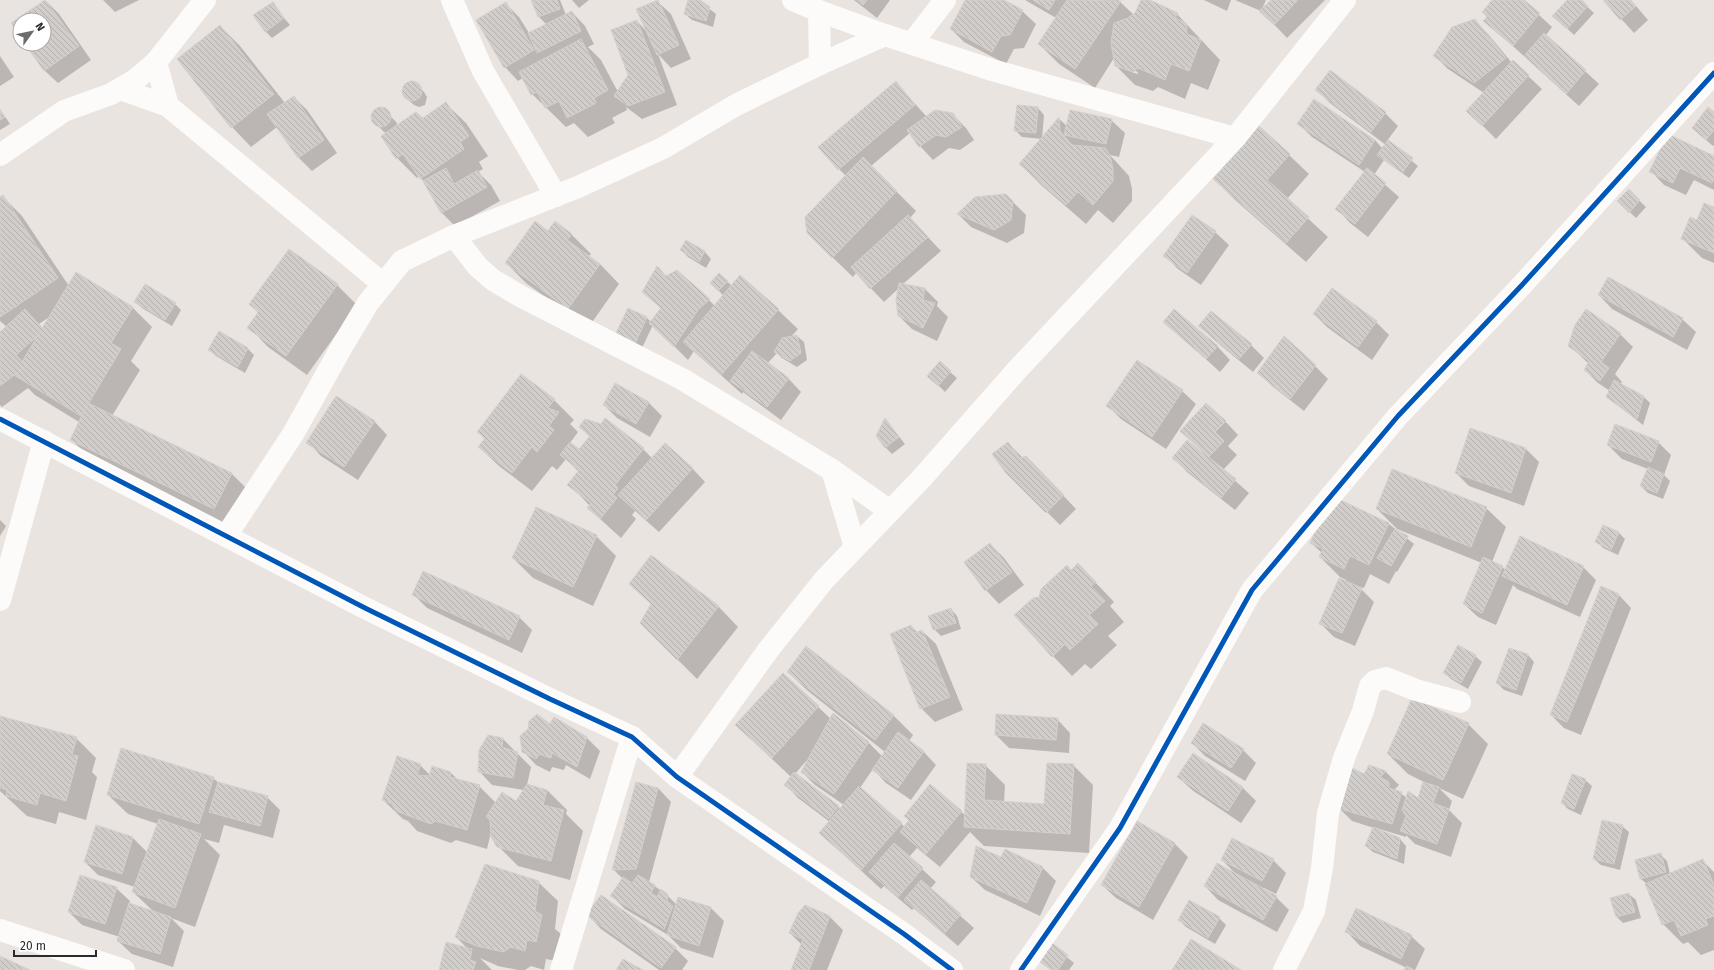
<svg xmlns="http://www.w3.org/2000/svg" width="1714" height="970" viewBox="0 0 1714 970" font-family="'Fira Sans',sans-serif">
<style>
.shadow{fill:#0003;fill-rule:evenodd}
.building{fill:url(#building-back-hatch);stroke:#d5d0cd}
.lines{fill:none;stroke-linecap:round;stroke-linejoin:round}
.minor{stroke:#fcfbfa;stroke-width:22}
.cycleway-casing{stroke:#fff;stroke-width:8}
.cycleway{stroke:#0057b8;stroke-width:5}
</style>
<defs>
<pattern id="building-back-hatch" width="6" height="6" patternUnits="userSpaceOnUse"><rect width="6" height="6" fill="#d1cdca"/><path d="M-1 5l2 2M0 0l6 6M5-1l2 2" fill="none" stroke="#b4b0ae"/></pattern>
</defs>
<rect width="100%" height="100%" fill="#eae4e0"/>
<!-- shadow -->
<g class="shadow">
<polygon points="103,0 139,0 115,12"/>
<polygon points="532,0 560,0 566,15 572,12 585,26 594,44 588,47 601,60 618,92 629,75 637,21 647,32 657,1 671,14 691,59 671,68 658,54 677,105 642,119 626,107 627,110 612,118 615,123 588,137 574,123 566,127 532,94 523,78 518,81 505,67 478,20 506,4 519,17 529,33 547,25 539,17"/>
<polygon points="572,0 589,0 579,8"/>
<polygon points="690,0 698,0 716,14 713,27 692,20 685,14"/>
<polygon points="854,0 890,0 877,18"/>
<polygon points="966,0 1002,0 1022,11 1036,24 1024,48 1014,49 1006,64 964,42 951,29"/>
<path d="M1025,0H1118L1134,15L1136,13L1142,0H1147L1177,14L1220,60L1208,90L1191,83L1185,99L1158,87L1153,91L1135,85L1115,65L1114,58L1095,88L1059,64L1039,44L1056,18ZM1132,70L1138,72L1137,74L1132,72Z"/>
<polygon points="1204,0 1231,0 1227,11"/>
<polygon points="1235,0 1266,0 1261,11 1272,0 1325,0 1287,38 1261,11"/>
<polygon points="1493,0 1523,0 1552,27 1546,35 1599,84 1579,106 1485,21 1488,17"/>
<polygon points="1569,0 1580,0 1594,13 1574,35 1560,22"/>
<polygon points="1604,0 1631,0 1648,20 1634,33"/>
<polygon points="46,1 59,14 91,60 58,83 44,70 27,44 44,44 44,20 20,20 20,34 13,24"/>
<polygon points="272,4 290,25 272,38 265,31"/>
<polygon points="1474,21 1488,34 1512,63 1513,62 1542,89 1496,139 1481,124 1484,93 1448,69 1435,56"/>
<polygon points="220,26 240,46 285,103 294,97 307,110 337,153 312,171 298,157 277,127 251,147 232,127"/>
<polygon points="0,56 14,77 0,86"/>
<polygon points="412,83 417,85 424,92 427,97 425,105 419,107 414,105 407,99 403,92 407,84"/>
<polygon points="896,83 927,117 952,114 966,128 974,140 960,150 949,148 933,160 920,146 910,133 871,166 916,211 910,218 941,251 903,284 925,289 938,302 937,306 948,317 937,341 912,329 899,316 899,288 884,302 856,273 853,277 828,253 846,176 839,169"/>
<polygon points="1317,90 1385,113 1398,126 1387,141 1418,166 1409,178 1384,160 1374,175 1399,197 1368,237 1350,223 1337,209 1365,172 1312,137 1299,124 1314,100 1375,140 1383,149 1386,145 1330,103"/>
<polygon points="446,104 466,123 488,156 479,162 483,169 478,172 491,185 500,201 455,226 442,213 425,183 419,176 417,178 397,158 388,133 384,132 373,121 374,112 379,109 384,109 397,123 396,127 423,120"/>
<polygon points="1038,108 1044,115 1042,139 1059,119 1067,126 1111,120 1125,133 1119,157 1110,155 1129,176 1132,189 1132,201 1113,223 1098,210 1086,224 1040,184 1020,164 1042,139 1022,137 1015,130"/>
<polygon points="0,109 10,124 0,130"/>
<polygon points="1714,113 1714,145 1713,146 1699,134"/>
<polygon points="1289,155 1309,174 1287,199 1328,237 1306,262 1234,199 1214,179"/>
<polygon points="1714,157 1714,190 1694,180 1686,195 1664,185 1651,171"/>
<polygon points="1629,191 1646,207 1636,218 1618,201"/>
<polygon points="1006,195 1026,215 1024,233 1007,243 971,227 958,214"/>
<path d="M3,197L22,216L69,286L132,307L152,327L131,361L140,370L112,416L231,473L251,493L234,528L91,459L71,439L79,422L35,395L28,388L2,407L0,405V334L7,327L0,321V198ZM51,316L43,329L39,324Z"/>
<polygon points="1714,208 1714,263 1702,258 1682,238 1697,221"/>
<polygon points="1192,216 1215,232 1229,245 1201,285 1178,269 1165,256"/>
<polygon points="548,232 571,234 591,254 589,256 600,264 619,284 588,328 526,283 506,263"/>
<polygon points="686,241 705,252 711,259 706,268 688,257 681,250"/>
<polygon points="289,250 337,285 357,305 307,375 268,347 249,327 259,313 250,304"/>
<polygon points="719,274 732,286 778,310 798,329 791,337 797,336 804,342 807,360 797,367 782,358 777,353 767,364 788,378 801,392 781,420 743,392 742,394 694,351 688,360 653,325 641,350 623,341 629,309 647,318 651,322 662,309 643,292 666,277 709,300 715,306 724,296 711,283"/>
<polygon points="1599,295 1682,319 1696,332 1687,350 1612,309"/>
<polygon points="135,302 175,304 181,310 172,326 142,308"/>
<polygon points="1314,314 1376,322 1389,335 1372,360 1327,327"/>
<polygon points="1165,322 1217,346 1230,360 1220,372"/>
<polygon points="1200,325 1251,345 1264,358 1253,372 1213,339"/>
<polygon points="219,332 248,349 254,355 245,373 216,356 209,350"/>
<polygon points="1620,334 1633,347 1615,374 1622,382 1620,385 1644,397 1650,403 1643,425 1607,397 1610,391 1598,383 1585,370 1589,364 1570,346"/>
<polygon points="1137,361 1182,391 1196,404 1166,449 1121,419 1108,406"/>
<polygon points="1315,366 1328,379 1304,411 1272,386 1259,373"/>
<polygon points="950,372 957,378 945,392 935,382"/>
<polygon points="521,375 554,400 574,420 570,424 578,432 570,443 579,451 590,437 580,427 601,426 605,420 643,449 652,458 692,468 705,482 659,532 635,511 632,515 636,519 621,538 588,508 590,506 569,484 579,472 566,459 557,470 552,466 532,491 499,466 479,447 485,439 478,432"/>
<polygon points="616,384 649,403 662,416 650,437 617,418 604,405"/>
<polygon points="885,419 905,444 892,454 885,447"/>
<polygon points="374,421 387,435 358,480 321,456 308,442"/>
<polygon points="1225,421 1238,435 1228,446 1237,455 1223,470 1249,493 1235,510 1187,472 1174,458 1203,452 1182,431"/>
<polygon points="1471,430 1526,449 1539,462 1524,506 1469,486 1456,473"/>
<polygon points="1658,442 1671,455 1664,475 1670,481 1663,499 1648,493 1641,486 1648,469 1622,459 1608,445"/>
<polygon points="1008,443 1023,458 1039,470 1076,509 1060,525 1006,471"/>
<polygon points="1333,497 1389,524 1414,544 1397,572 1396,571 1389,584 1370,574 1364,588 1359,587 1374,602 1355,646 1334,637 1320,623 1346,580 1340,577 1320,557 1322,553 1311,543"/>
<polygon points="1486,508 1506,527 1492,562 1502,567 1506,570 1583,567 1596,580 1580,617 1517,589 1513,585 1496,625 1478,617 1464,604 1482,563 1397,529 1377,509"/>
<polygon points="0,520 6,526 0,536"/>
<polygon points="1604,526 1619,533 1625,539 1618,555 1603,548 1597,542"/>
<polygon points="596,536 616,556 593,606 533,578 513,558"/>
<polygon points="990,544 1004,558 1024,585 999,604 986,590"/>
<polygon points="651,556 719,607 738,627 697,679 661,643 652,605"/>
<polygon points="1078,564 1114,602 1110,606 1124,622 1108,636 1117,645 1091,669 1085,664 1072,676 1053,656 1040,598"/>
<polygon points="413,594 519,617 532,630 522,653 427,608"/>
<polygon points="1618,594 1631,608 1581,735 1564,728 1551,715"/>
<polygon points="951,609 957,616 961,629 941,636 934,629"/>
<polygon points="911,626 918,633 922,631 936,644 963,710 935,722 921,708"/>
<path d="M806,648L894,716L913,735L909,741L923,751L936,765L911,800L886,783L873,769L860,788L905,827L930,786L965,815L985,765L1005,785L1004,803L1045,805L1073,765L1093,785L1089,853L984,846L970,832L940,867L917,848L909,857L936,882L930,889L974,928L958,946L914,908L912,910L884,886L881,889L820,833L830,822L798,798L785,784L791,777L736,725L783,674L831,719L834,715L869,743L882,756L885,752L808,691L788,672ZM807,760L802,772L815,785L844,805L841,809L795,774Z"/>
<polygon points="1509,649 1528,655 1534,662 1522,696 1504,690 1497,683"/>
<polygon points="1475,656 1482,662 1468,689 1451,679 1444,673"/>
<polygon points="0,718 76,738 96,758 92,772 97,777 86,820 59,812 56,824 27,816 0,791"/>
<polygon points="1057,719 1070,733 1069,753 1009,748 996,735"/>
<polygon points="1468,724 1488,744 1463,799 1439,788 1452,801 1449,810 1462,823 1451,857 1415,844 1406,835 1406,837 1376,828 1375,829 1400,839 1406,846 1404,864 1373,852 1366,846 1374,828 1352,821 1339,808 1365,775 1370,766 1386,772 1399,785 1395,789 1407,798 1418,800 1424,782 1408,774 1388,754"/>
<polygon points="551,726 587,738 600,751 590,779 566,765 564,770 552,767 550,772 536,765 523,751"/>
<polygon points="489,736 503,739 531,767 527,785 547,790 567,810 566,814 583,831 570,880 518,866 498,846 491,832 487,849 456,840 451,843 417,831 408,821 403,819 383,800 420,765 430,775 451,773 459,781 479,786 496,803 516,802 524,790 492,785 479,771"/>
<polygon points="1192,743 1243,750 1256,763 1245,781 1205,756"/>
<polygon points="1193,755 1243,788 1256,801 1241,823 1192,790 1178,777"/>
<polygon points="213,778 219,783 267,797 280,810 273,838 224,825 219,843 204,839 220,855 195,927 171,918 184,931 173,967 132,954 118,941 120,937 82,925 69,912 116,888 130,901 129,904 154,912 133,892 135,887 98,875 85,862 133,838 148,853 158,824 128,814 108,795"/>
<polygon points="1585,780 1592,786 1581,815 1568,809 1562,803"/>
<polygon points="658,788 671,802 649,882 667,895 677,905 711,908 724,921 713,958 681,948 668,935 625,909 612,896 623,879 613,869"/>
<polygon points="1138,822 1175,844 1188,857 1153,920 1116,898 1102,885"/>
<polygon points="1622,826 1629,832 1620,870 1601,865 1594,859"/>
<polygon points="1005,850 1043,868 1056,881 1040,916 985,890 971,877 1002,859"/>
<polygon points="1660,854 1667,861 1670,874 1703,861 1714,872 1714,950 1701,955 1688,942 1683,944 1663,924 1647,884 1641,879"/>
<polygon points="1222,860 1273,860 1286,873 1276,894 1264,888 1263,890 1276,897 1289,910 1277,932 1218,900 1205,886 1235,873"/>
<polygon points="538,882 558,901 555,929 562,935 556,961 546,959 544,970 531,966 525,970 518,970 498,966 480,958 492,970 440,970 468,949 456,937"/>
<polygon points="1629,894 1636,900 1641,918 1623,923 1617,917"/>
<polygon points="1190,901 1219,918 1226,925 1215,944 1186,927 1179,920"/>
<polygon points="805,907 830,917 843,930 827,970 792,970 802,945 790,933"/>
<polygon points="588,915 675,948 688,961 682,970 659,970 601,929"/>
<polygon points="1347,932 1411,936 1425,949 1415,970 1405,970 1407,968 1360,946"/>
<polygon points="1052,945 1074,963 1069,970 1051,970 1040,961"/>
</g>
<!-- building -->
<g class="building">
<polygon points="45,0 79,46 44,71 25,44 44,44 44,20 20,20 20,36 11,23"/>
<polygon points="531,0 557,0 560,9 538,17"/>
<polygon points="658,0 679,45 657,55 636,9"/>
<polygon points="688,0 700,0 710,7 706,21 684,14"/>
<polygon points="857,0 867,0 863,5"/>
<polygon points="965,0 1004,0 1023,10 1010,35 1001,36 992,52 950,29"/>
<polygon points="1033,0 1055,0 1049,10"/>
<polygon points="1067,0 1121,1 1075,69 1038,44"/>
<polygon points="1141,0 1150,0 1178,13 1175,18 1186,23 1187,34 1201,40 1189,71 1171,64 1165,80 1138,68 1133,72 1115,66 1111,43 1114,23 1128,18 1135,13"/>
<polygon points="1271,0 1298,0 1274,25 1259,11"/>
<polygon points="1492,0 1524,0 1540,13 1513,46 1483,21 1487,17 1482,12"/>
<polygon points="1567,0 1582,0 1588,6 1567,29 1552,16"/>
<polygon points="1603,0 1630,0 1636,6 1620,20"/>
<polygon points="273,2 284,18 265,32 253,15"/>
<polygon points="506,2 534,50 504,68 476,20"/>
<polygon points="572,11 581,31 537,53 528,33"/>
<polygon points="1475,19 1506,58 1474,83 1433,56 1452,27"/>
<polygon points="637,20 665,92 628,106 614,96 628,75 611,30"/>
<polygon points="220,25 274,94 231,128 177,59"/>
<polygon points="1544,33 1586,70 1566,94 1524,56"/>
<polygon points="581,39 608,90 594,98 596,103 567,118 559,101 545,108 537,92 531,95 519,72"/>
<polygon points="1513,60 1529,75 1482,126 1466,111"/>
<polygon points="1330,70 1386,112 1371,132 1315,90"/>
<polygon points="896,81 915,105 838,170 818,147"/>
<circle cx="412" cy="91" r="10"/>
<polygon points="294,96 324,140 298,158 267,114"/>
<polygon points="1314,99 1375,140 1359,165 1297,124"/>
<polygon points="446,102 469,136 460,142 464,149 420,179 403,154 396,159 381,136 416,112 423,118"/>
<polygon points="1017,105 1038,107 1036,133 1014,131"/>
<polygon points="1708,107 1714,112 1714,130 1706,140 1692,128"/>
<circle cx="381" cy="117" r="10"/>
<polygon points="0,110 5,117 0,120"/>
<polygon points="935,110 953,113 962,127 946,137 936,135 919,147 907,130"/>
<polygon points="1070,110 1112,119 1106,144 1064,135"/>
<polygon points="1059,117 1060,131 1072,145 1105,148 1110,155 1113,169 1113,181 1093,205 1078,192 1066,205 1019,164"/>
<polygon points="1259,126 1290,154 1267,180 1309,217 1286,243 1213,179"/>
<polygon points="1668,134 1714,156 1714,178 1712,183 1680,168 1673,183 1649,172"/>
<polygon points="1388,140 1413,158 1402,173 1377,155"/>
<polygon points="863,157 897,191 832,258 807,233 805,217"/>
<polygon points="446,168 454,184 478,170 487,187 441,213 423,181"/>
<polygon points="1367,168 1386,183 1355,224 1335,209"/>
<polygon points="1629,189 1640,200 1629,213 1617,201"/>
<polygon points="1006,194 1013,201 1011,220 994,230 957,214 975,197"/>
<polygon points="3,195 58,278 0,317 0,197"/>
<polygon points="1704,203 1714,207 1714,253 1681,239 1690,217 1697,220"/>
<polygon points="908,215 928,237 870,289 851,267"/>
<polygon points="1192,215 1216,231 1187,273 1163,256"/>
<polygon points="535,221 548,231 555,221 572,234 567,240 600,264 568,309 505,263"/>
<polygon points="686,240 705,251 699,262 680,250"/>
<polygon points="289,249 338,284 286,356 247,328 258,312 249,304"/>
<polygon points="657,266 666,276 677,270 710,299 698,310 674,347 649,323 661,308 642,292"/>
<polygon points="76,272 133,307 111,343 121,349 81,416 14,375"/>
<polygon points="719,273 728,281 718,291 710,283"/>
<polygon points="740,275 779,309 721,375 683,342"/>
<polygon points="1608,277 1683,318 1673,337 1598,295"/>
<polygon points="899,283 925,288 923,300 935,303 923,328 898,316 896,300"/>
<polygon points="145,284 176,303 165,320 134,302"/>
<polygon points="1332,288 1377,321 1358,347 1313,314"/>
<polygon points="628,308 647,317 635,344 615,335"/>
<polygon points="25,309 44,330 16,355 26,366 0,386 0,332"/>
<polygon points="1174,309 1218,346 1206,359 1163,322"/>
<polygon points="1586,309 1621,333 1601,362 1609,368 1600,381 1584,370 1589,361 1568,346 1575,325"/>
<polygon points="1211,311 1252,344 1239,359 1198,326"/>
<polygon points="219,331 248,348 238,367 208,350"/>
<polygon points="797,335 801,353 790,361 774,352 782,338"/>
<polygon points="1284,336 1316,365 1290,399 1257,373"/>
<polygon points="752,351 789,378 767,407 730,381"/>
<polygon points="1137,360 1183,390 1152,437 1106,406"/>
<polygon points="940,361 951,371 938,386 927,376"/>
<polygon points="521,374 555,399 548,408 559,412 549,426 554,430 537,452 532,447 512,473 478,447 485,438 477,432"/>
<polygon points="1614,380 1644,396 1637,419 1606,397"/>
<polygon points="615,383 649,402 636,424 603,405"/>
<polygon points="336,396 375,421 344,467 306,443"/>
<polygon points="88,403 232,473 214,509 70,440"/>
<polygon points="1206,403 1226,421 1215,432 1224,441 1209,457 1180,431"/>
<polygon points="605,418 644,448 615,485 618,488 613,495 617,498 600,519 587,508 591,503 567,485 579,470 560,455 570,442 579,449 590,436 579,427 585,419 601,424"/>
<polygon points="885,418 899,437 885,448 876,436"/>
<polygon points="1615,424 1659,441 1651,462 1607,445"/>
<polygon points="1470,428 1526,448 1511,493 1455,473"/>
<polygon points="1187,440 1236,479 1221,498 1172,458"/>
<polygon points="1008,442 1020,458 1026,456 1064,495 1046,513 1005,472 992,454"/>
<polygon points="665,443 693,468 646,520 618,495"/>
<polygon points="1648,467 1664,474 1657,493 1640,486"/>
<polygon points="1392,469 1487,507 1471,547 1376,509"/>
<polygon points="1332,496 1389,523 1369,565 1350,556 1344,569 1319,557 1323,549 1310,543"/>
<polygon points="536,507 597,535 573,587 512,558"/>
<polygon points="1603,525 1619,532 1611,550 1595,542"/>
<polygon points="1395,529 1408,536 1391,566 1377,558"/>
<polygon points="1520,536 1584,566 1567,605 1502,576"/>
<polygon points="990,543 1012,572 985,591 964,562"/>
<polygon points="651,555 719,606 677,660 640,623 651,604 629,584"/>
<polygon points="1483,557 1503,566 1482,613 1463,604"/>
<polygon points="1078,563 1096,582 1091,586 1105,601 1089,615 1098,624 1070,650 1065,644 1052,657 1014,615 1033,598 1039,597 1041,589 1067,565 1071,570"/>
<polygon points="423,571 520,616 509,640 412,595"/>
<polygon points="1339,578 1362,588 1342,633 1319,624"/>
<polygon points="1601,586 1619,594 1567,722 1550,715"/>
<polygon points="951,608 956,623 933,630 928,616"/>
<polygon points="911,625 915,633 922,630 950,697 920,709 890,634"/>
<polygon points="1458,645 1476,655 1461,683 1443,673"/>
<polygon points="806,646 894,715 875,740 787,672"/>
<polygon points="1509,648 1528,654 1516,690 1496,683"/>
<polygon points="783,673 819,706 772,758 735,725"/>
<polygon points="1412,698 1469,723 1443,780 1387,754"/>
<polygon points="833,713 869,742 834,794 801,772"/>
<polygon points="537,714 550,724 554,717 587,737 577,767 552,753 551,758 539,754 536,759 522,752 520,736 528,729 529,721"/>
<polygon points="996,714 1058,718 1056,740 995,735"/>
<polygon points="0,716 77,737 72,755 78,756 66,801 40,793 37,805 6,796 7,790 0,788"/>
<polygon points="1203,723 1244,749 1231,768 1191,743"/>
<polygon points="898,732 924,751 898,788 872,770"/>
<polygon points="488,735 503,738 502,747 518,752 513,778 478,772 479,750"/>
<polygon points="121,748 214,777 199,824 107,795"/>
<polygon points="1193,753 1243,787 1228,811 1177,777"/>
<polygon points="397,756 421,764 417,775 429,776 432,766 451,772 450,777 480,785 467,830 435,821 431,824 396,811 392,804 382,800"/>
<polygon points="967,763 986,764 984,800 1044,804 1047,763 1074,764 1070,834 964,827"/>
<polygon points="1369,765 1386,771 1380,777 1389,782 1389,788 1402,792 1392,824 1337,808 1352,768 1364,774"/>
<polygon points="794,772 839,806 829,819 784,785"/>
<polygon points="1572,774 1586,779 1574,809 1561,803"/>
<polygon points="218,782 268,796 260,826 209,812"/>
<polygon points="636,782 658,788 636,869 612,870"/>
<polygon points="1423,782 1439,787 1433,803 1449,809 1437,844 1400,831 1406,816 1402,810 1408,791 1418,798"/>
<polygon points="527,784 547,790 543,805 564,810 551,861 497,847 491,837 490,820 486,817 502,792 516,801"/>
<polygon points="930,784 962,811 926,854 900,832 909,820 904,816"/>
<polygon points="859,786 902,823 861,870 819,833"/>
<polygon points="159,819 201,834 175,908 132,892"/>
<polygon points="1602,820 1623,825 1614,864 1593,859"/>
<polygon points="1137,821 1175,843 1139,907 1101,885"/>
<polygon points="96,825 133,837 122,874 84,862"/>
<polygon points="1373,827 1400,838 1397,859 1365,846"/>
<polygon points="1232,838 1274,859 1262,881 1221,860"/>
<polygon points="894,843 923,868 898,897 869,872"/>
<polygon points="976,846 1001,857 1005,849 1043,867 1027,903 970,877"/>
<polygon points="1661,853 1666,872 1640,879 1635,860"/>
<polygon points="1703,859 1714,885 1714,916 1705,919 1708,925 1681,936 1674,920 1662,925 1645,884"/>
<polygon points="1217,863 1277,896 1263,920 1204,886"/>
<polygon points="485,864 539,881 535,911 542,915 536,942 527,940 525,951 511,947 503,952 477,946 455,937"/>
<polygon points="80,875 117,887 105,924 68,912"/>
<polygon points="638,875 655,885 651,893 657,897 661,889 668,895 667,901 673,906 664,929 610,896 623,877 632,883"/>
<polygon points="921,880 961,914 944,934 904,900"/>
<polygon points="1629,893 1635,912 1616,917 1610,898"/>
<polygon points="601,895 676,947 661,968 586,915"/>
<polygon points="678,897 711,907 699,946 667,935"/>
<polygon points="1189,900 1220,917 1208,938 1178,920"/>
<polygon points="129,903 171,917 160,954 117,941"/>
<polygon points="805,905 830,916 809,970 791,970 803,939 789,933 798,913"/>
<polygon points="1356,908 1412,935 1401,959 1345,932"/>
<polygon points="1191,939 1241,970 1172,970"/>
<polygon points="446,942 472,949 470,960 476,962 473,970 439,970"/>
<polygon points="1052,943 1068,955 1058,970 1051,970 1039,961"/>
<polygon points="0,956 30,970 0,970"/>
<polygon points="623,959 643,970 616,970"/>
<polygon points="1407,966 1414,970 1404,970"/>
</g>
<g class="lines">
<!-- minor -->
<g class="minor">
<polyline points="452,0 483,71 556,196"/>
<polyline points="793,0 819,11 885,35 992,70 1235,138"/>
<polyline points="819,11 820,64"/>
<polyline points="912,43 945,0"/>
<polyline points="156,62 168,106"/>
<polyline points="120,89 168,106 383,284"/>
<polyline points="0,155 64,111 111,94 135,80 156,62 205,0"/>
<polyline points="454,236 478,267 493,280 520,296 682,379 832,470 890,511"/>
<polyline points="0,419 365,608 550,699 632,737 677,777 904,934 952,970"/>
<polyline points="832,470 855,547"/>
<polyline points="226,536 293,434 344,343 368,303 402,261 454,236 578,187 663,148 736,105 820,64 885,35"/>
<polyline points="0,600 44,441"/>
<polyline points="677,777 769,649 824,580 921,479 1017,370 1235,138 1345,0"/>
<polyline points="0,930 124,970"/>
<polyline points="561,970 632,737"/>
<polyline points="1021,970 1120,828 1252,590 1398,416 1522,285 1714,73"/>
<polyline points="1284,970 1314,911 1322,868 1328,813 1344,758 1363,711 1370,686 1375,681 1386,678 1416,690 1460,702"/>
</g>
<defs>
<g id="cycleway">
<polyline points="0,419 365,608 550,699 632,737 677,777 904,934 952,970"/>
<polyline points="1021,970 1120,828 1252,590 1398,416 1522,285 1714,73"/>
</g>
</defs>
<!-- cycleway casing -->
<use href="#cycleway" class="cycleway-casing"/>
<!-- cycleway -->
<use href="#cycleway" class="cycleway"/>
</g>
<!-- north arrow -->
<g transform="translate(32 32) rotate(57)"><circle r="19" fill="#ffffff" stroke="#aaaaaa"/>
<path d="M0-3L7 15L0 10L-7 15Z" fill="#6e6c6a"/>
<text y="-6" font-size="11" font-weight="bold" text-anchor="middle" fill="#2b2b2b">N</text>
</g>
<!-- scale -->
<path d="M14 950v6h82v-6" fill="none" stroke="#2b2b2b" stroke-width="2"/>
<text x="20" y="950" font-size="12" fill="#2b2b2b" stroke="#ffffff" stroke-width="3" paint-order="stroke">20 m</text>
</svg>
